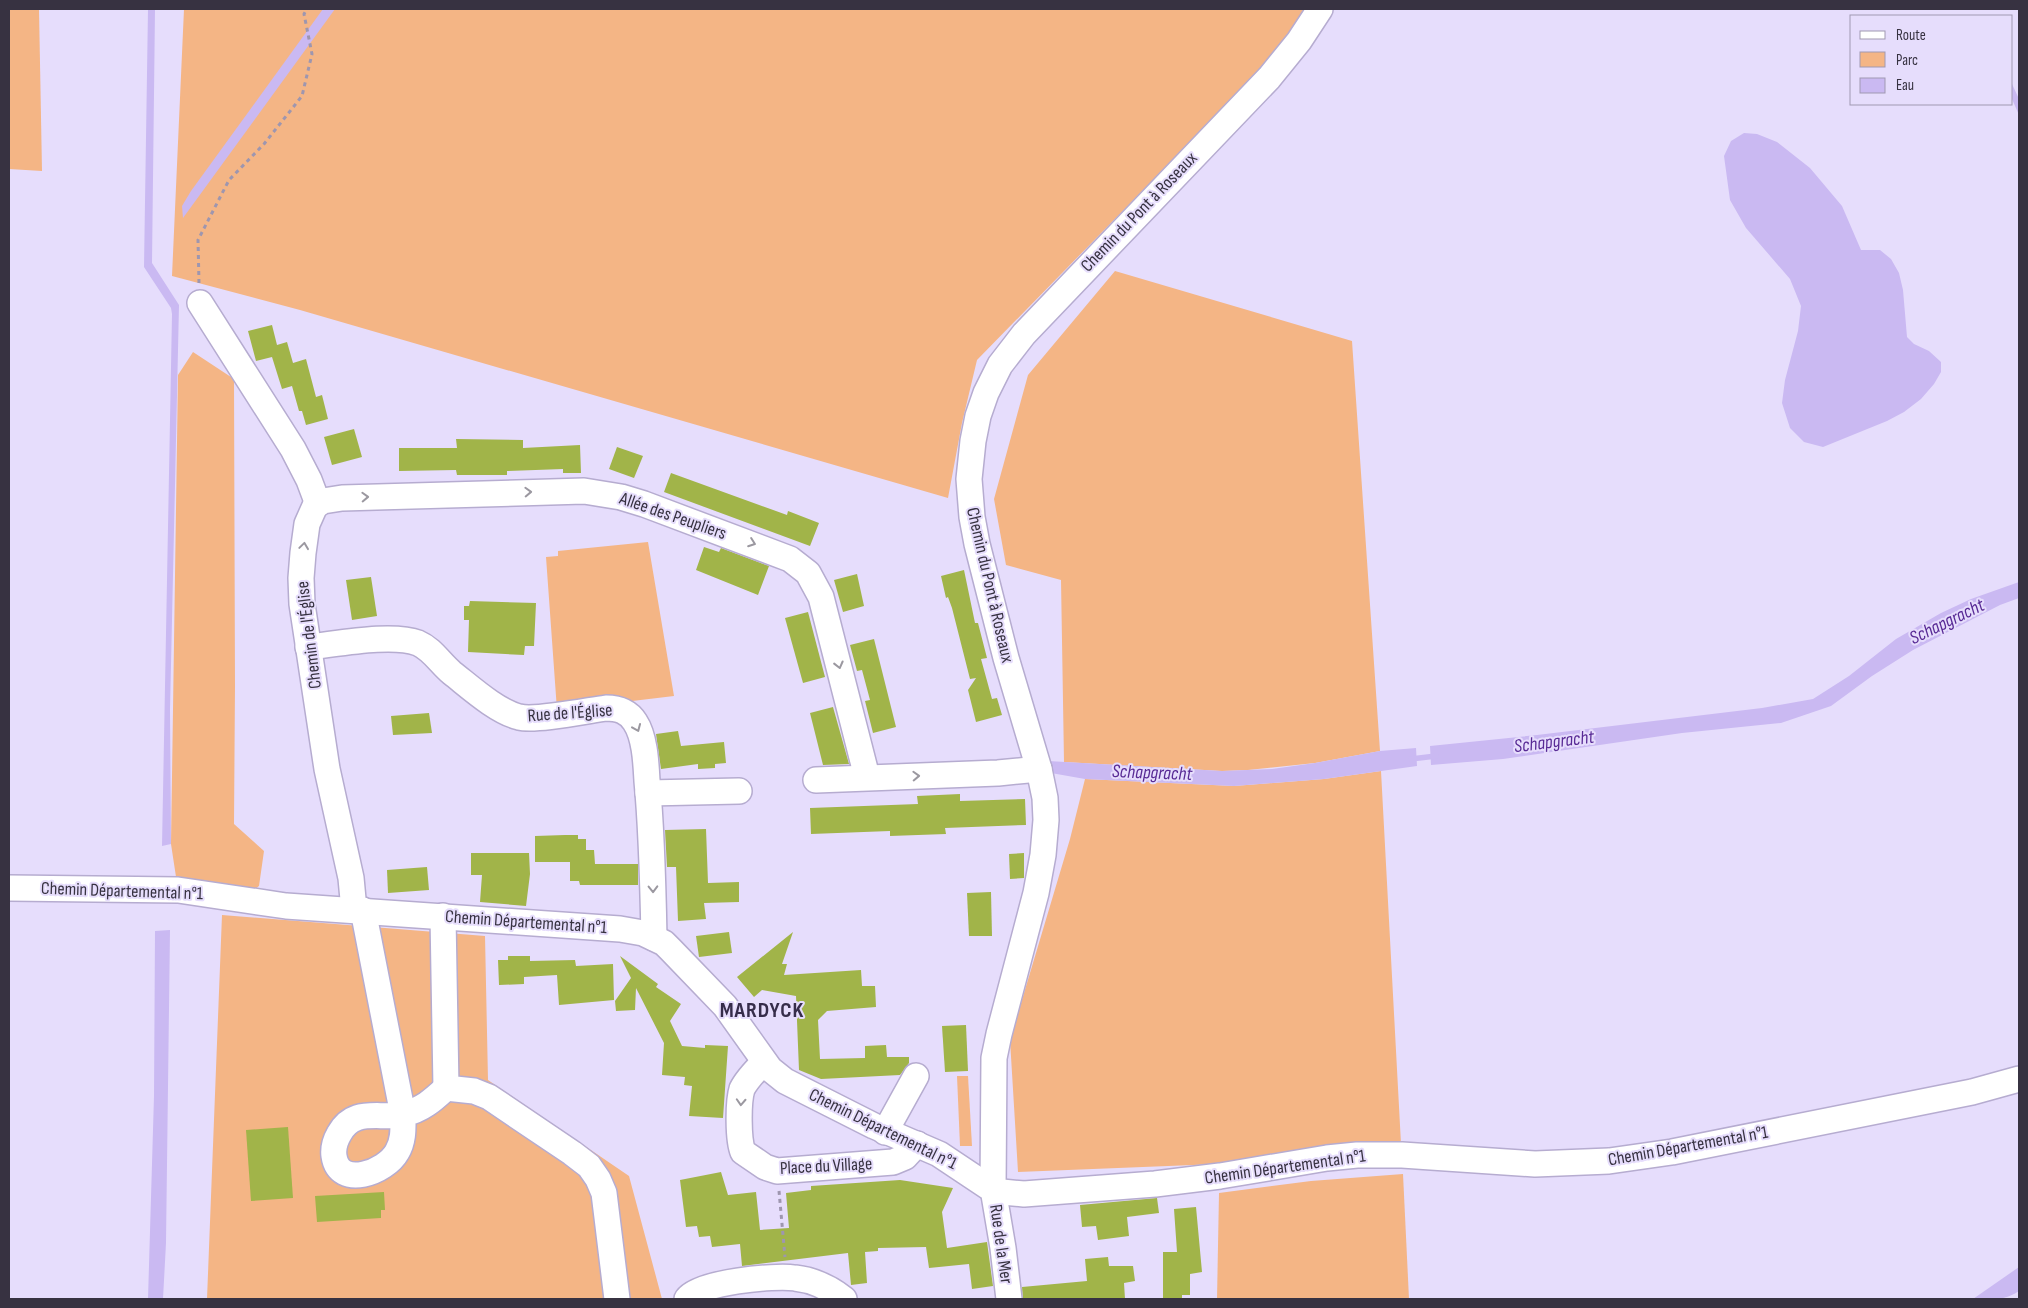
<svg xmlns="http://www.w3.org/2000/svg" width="2028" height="1308" viewBox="0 0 2028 1308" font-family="'Sofia Sans Condensed',sans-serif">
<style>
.green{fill:#f4b585}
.water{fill:#cab9f2}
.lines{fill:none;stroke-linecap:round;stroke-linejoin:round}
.stream{stroke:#cab9f2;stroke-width:5.5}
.building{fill:#a1b449}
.minor-casing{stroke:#b6acd0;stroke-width:28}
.path{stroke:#9e96af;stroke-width:3;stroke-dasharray:4 4;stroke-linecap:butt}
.minor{stroke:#fff;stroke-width:25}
.oneway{stroke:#9b98a0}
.labels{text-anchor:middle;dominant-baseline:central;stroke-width:4;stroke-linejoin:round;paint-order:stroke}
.street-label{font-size:18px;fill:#373241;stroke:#e6ddfc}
.water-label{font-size:19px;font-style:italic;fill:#582a95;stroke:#e6ddfc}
.district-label{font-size:22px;font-weight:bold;letter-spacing:1px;fill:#362d4a;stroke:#e6ddfc}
</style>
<rect width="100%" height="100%" fill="#e6ddfc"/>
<!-- green -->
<g class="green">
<polygon points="9,9 39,9 42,171 9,169"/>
<polygon points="184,9 1305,9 1292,38 977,360 962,423 948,498 300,310 172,276"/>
<polygon points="1115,271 1352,341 1380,751 1315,763 1248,770 1222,771 1064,762 1061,580 1006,565 994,499 1028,375"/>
<polygon points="193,352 234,379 235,686 234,824 264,851 259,886 243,899 178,890 171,844 178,375"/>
<polygon points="648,542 674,696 557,710 546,557 558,556 558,551"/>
<polygon points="1381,771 1401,1144 1218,1164 1018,1172 1010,1040 1070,839 1085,779 1234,786 1324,779"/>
<polygon points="222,915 485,936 488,1080 629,1176 662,1299 207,1299"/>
<polygon points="957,1076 968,1076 972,1146 960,1146"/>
<polygon points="1403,1174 1409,1299 1217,1299 1219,1193 1311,1181"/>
</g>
<!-- water -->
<g class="water">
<polygon points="148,9 155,9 152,263 179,305 170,710 171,844 162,846 172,314 171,308 144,267"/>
<polygon points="323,9 335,9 183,218 182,206 191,191"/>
<polygon points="2012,84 2019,99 2019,115 2012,99"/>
<polygon points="1744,133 1757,134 1777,142 1810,168 1842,206 1861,250 1880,250 1891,259 1899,273 1903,290 1907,337 1914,344 1929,351 1941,362 1941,372 1934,384 1921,399 1904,412 1887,421 1823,447 1804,442 1790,428 1782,403 1785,380 1798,331 1801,306 1790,279 1746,228 1730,200 1724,156 1731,141"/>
<polygon points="2019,582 2019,598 2000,605 1913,650 1872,676 1831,706 1781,723 1682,733 1503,759 1431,765 1430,746 1537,735 1762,708 1813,699 1849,676 1896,639 1941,613 1971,599"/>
<polygon points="1416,748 1417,766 1324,779 1234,786 1085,779 1051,773 1048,761 1222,771 1272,769 1315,763 1380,751"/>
<polygon points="170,930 166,1243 163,1299 148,1299 154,1096 155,931"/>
<path d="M2019,1267V1291C2002,1302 1992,1299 1973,1299Z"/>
</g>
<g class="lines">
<!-- stream -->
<polyline class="stream" points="1411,759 1436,756"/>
</g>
<!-- building -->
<g class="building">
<polygon points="272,325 277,345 287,342 293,363 306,359 316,397 322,395 328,419 306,425 302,411 299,411 292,386 282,389 272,357 256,361 248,331"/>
<polygon points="354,429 362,457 332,465 324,437"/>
<polygon points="456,439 523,440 523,448 580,445 581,473 563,473 563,469 507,471 507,475 457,475 456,470 399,471 399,448 457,448"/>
<polygon points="617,447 643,456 634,478 609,469"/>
<polygon points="671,473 787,515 788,511 819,523 810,546 664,492"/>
<polygon points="704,547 719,552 721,548 769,566 758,595 696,570"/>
<polygon points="964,570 975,623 978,623 987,658 981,659 992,699 997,698 1002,715 976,722 968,690 976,678 970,679 952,608 948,597 946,598 941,576"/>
<polygon points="857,574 864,606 843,612 834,580"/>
<polygon points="371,577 377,616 352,620 346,580"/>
<polygon points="470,601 536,603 534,646 525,646 524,655 468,652 469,620 464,620 464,606 469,606"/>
<polygon points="808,612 825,677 803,683 785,618"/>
<polygon points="874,639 896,727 873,733 865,701 870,700 862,670 857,671 850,645"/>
<polygon points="833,707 849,764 823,765 810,713"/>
<polygon points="429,713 432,733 393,735 391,716"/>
<polygon points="678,731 681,746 724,742 726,763 715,764 715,768 698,769 698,764 661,769 656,734"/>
<polygon points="960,794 960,801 1025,799 1026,825 945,828 946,834 890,836 890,831 811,834 810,808 918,804 917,796"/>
<polygon points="706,829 708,883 739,882 739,902 704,903 706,919 678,921 676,867 667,867 665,830"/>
<polygon points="565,835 578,835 578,839 586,839 586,850 594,850 595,864 638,864 638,885 580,885 579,881 570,881 570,862 535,862 535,836"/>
<polygon points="471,853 529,853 530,874 526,906 480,902 482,875 471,875"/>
<polygon points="1024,853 1024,878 1010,879 1009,854"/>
<polygon points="427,867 429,890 388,893 387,870"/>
<polygon points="991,892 992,936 969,936 967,893"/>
<polygon points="729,932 732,953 699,957 696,936"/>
<polygon points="793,932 782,964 787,964 784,975 861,970 862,986 875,986 876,1007 827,1011 818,1020 820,1059 865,1058 865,1046 886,1045 887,1057 909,1057 909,1063 900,1075 821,1079 799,1070 796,996 762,990 754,997 737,977"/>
<polygon points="508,956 530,956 530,961 575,960 576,966 613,964 614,1000 559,1005 557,975 524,977 524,984 499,985 498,960 508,960"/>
<polygon points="620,956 658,984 656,987 681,1004 670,1021 682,1046 705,1048 705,1045 728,1046 723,1118 689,1116 692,1086 684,1085 685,1077 662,1075 664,1043 636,988 635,1010 616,1011 615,1001 631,978"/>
<polygon points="966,1025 968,1071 945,1072 942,1026"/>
<polygon points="288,1127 293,1198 251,1201 246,1130"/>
<polygon points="721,1172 728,1195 756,1192 760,1230 789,1228 786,1193 811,1190 811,1186 900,1180 953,1188 942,1212 947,1248 987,1242 993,1286 972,1289 969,1264 929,1268 926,1247 878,1248 878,1251 865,1252 867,1283 851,1285 848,1253 742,1266 740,1244 712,1247 710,1236 699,1237 697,1226 686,1227 680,1180"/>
<polygon points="384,1192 385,1210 381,1210 381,1218 317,1222 315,1196"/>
<polygon points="1157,1198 1159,1213 1127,1217 1129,1236 1098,1240 1096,1226 1082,1227 1080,1205"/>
<polygon points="1196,1207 1202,1272 1190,1274 1190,1295 1182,1295 1182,1299 1163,1299 1163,1252 1177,1252 1174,1209"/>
<polygon points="1108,1257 1109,1266 1133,1266 1135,1281 1124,1283 1125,1299 1023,1299 1022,1287 1087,1281 1085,1259"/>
</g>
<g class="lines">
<defs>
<g id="minor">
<polyline points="200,303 293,449 309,480 318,504"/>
<path d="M308,647C337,644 392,633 418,643C432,649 440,663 452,673C470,687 496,711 519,717C536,721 585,711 606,708C618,708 628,711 635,722C645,737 646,763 647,781C652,833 653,885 654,938"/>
<polyline points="816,780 998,773 1039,769"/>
<polyline points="648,793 739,791"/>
<polyline points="9,888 178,890 286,906 620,929 643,933 664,943 671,950 725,1006 770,1069 785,1081 874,1126 939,1154 987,1186 1002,1192 1024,1194 1155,1184 1220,1176 1327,1158 1357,1155 1402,1155 1535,1164 1609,1161 1672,1152 1972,1092 2019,1079"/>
<polyline points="354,910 351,878 327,769 302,604 301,578 303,553 307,524 315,506 323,501 342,498 584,491 621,497 644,504 790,559 808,573 821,597 867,777"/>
<path d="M363,910L403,1115C403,1127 404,1141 397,1152C386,1172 339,1190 334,1156C333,1149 335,1141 339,1134C354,1106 380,1120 404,1114C422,1110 433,1100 446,1088"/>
<polyline points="443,916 446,1088 474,1091 489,1097 572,1153 589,1166 598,1179 604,1193 617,1299"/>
<path d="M764,1062C756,1070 747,1079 742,1089C738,1102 738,1140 743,1152L765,1167L777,1171L893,1162L905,1157L917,1144"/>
<polyline points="885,1132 916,1076"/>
<path d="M687,1299C699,1282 774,1275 795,1278C813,1280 830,1288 844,1299"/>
<polyline points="1009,1299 1003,1248 993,1189 994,1058 999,1034 1036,893 1043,855 1046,820 1045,798 1039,769 1006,658 977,544 972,517 969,479 973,441 978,416 986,393 1000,365 1024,334 1269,78 1299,41 1320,9"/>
</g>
</defs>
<!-- minor casing -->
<use href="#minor" class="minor-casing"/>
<!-- path -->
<g class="path">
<polyline points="199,283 198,240 229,180 264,144 302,96 312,54 304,14 307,9"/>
<polyline points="779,1191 785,1257"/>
</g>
<!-- minor -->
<use href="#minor" class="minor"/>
</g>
<!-- one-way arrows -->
<defs><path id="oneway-chevron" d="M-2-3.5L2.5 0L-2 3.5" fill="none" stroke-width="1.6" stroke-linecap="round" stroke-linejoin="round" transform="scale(1.25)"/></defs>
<g class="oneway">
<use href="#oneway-chevron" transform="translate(528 492) rotate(-2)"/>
<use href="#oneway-chevron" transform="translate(365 497) rotate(-2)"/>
<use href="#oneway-chevron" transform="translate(752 543) rotate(20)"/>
<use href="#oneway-chevron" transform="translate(304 546) rotate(-82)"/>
<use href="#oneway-chevron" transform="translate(839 665) rotate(76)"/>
<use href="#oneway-chevron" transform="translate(637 728) rotate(67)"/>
<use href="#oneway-chevron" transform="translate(916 776) rotate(-2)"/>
<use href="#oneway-chevron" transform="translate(653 889) rotate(89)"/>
<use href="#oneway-chevron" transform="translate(741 1102) rotate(93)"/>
</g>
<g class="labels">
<!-- street labels -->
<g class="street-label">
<text transform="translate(1139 212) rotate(-46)">Chemin du Pont à Roseaux</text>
<text transform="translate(673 516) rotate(19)">Allée des Peupliers</text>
<text transform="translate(990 585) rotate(77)">Chemin du Pont à Roseaux</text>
<text transform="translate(309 635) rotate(-97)">Chemin de l'Église</text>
<text transform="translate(570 713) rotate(-4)">Rue de l'Église</text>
<text transform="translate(122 891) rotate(2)">Chemin Départemental n°1</text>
<text transform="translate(526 922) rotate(4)">Chemin Départemental n°1</text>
<text transform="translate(883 1129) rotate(26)">Chemin Départemental n°1</text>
<text transform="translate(1688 1146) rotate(-10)">Chemin Départemental n°1</text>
<text transform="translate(826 1166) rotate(-3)">Place du Village</text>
<text transform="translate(1285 1167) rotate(-8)">Chemin Départemental n°1</text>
<text transform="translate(1001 1244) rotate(82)">Rue de la Mer</text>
</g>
<!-- water labels -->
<g class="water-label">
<text transform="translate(1947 622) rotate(-26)">Schapgracht</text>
<text transform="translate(1554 742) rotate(-7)">Schapgracht</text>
<text transform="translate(1152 773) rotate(2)">Schapgracht</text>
</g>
<!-- district labels -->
<g class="district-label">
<text x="762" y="1010">MARDYCK</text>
</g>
</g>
<!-- border -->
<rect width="2028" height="1308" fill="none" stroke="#373241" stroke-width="20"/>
<!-- legend -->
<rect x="1850" y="15" width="162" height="90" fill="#e6ddfc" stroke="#a099b1"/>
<rect x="1860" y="31" width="25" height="8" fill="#ffffff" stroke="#a099b1"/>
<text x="1896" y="40" font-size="15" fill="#373241">Route</text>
<rect x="1860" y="52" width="25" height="15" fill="#f4b585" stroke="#a099b1"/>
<text x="1896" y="65" font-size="15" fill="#373241">Parc</text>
<rect x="1860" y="78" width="25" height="15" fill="#cab9f2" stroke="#a099b1"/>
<text x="1896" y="90" font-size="15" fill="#373241">Eau</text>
</svg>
